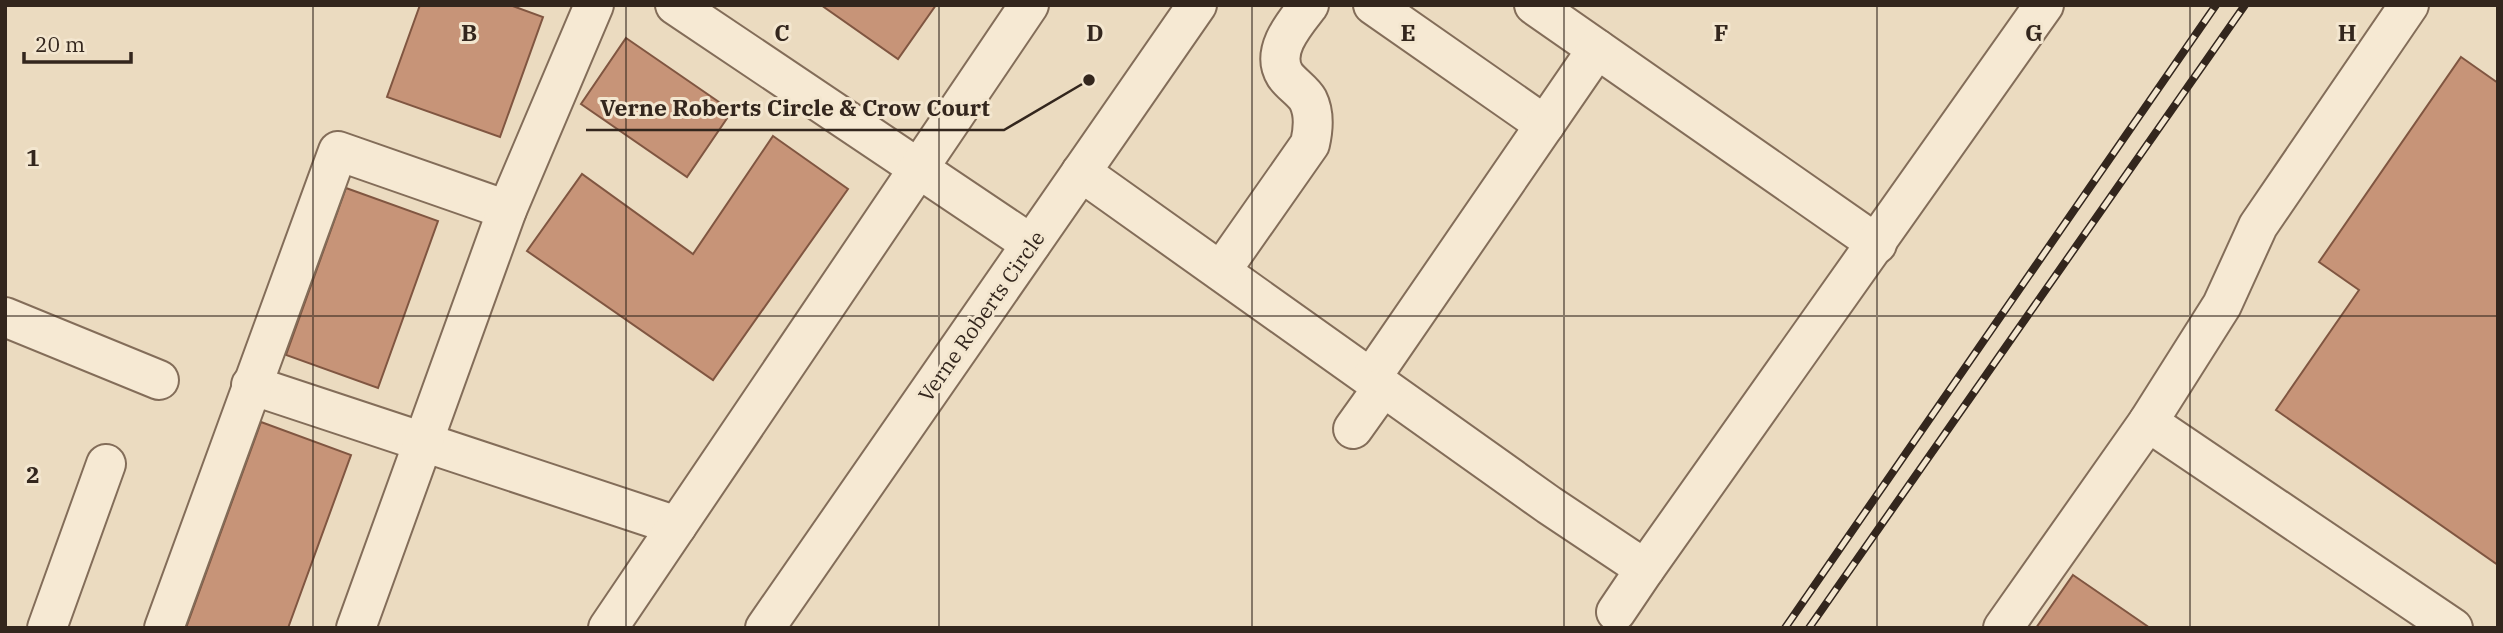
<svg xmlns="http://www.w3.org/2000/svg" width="2503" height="633" viewBox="0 0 2503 633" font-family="'IBM Plex Serif',serif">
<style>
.building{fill:#c79478;stroke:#805641;stroke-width:2}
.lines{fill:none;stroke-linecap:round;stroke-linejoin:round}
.minor-casing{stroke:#836d59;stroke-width:42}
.minor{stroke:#f6e9d3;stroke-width:38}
.rail-casing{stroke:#33261d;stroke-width:8}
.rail{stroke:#f3e6cf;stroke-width:5;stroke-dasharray:16;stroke-linecap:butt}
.grid{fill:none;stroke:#33261d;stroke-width:2;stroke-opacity:0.55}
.labels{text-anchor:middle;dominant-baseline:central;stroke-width:6;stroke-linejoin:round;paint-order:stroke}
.street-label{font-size:21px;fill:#33261d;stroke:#f3e6cf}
.grid-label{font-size:23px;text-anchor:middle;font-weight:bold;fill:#33261d;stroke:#f3e6cf;stroke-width:6;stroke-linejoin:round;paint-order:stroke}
.leader{fill:none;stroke:#33261d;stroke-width:2.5}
.callout-dot{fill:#33261d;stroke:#f3e6cf;stroke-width:2.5}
.callout-label{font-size:23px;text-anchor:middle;font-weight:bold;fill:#33261d;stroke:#f3e6cf;stroke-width:6;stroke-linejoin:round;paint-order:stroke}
</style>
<rect width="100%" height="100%" fill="#ebdbc0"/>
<!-- building -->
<g class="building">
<polygon points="420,5 510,5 543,17 500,137 387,97"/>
<polygon points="821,5 936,5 898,59"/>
<polygon points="626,38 732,111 687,177 581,104"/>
<polygon points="2461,57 2498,83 2498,565 2276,410 2359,290 2319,262"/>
<polygon points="773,136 848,189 713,380 527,251 582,174 693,254"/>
<polygon points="346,188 438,221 378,388 286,355"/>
<polygon points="261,422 351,455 288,628 186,628"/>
<polygon points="2073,575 2150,628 2036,628"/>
</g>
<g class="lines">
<defs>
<g id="minor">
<polyline points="675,5 1031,244"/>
<polyline points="1373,5 1545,125"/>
<polyline points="1534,5 1877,244"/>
<polyline points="1081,172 1549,505 1645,569 2044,5"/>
<path d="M1221,271L1310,144C1313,131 1315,114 1308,100C1303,91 1291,84 1285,75C1270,51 1295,23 1309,5"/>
<polyline points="5,317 159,380"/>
<polyline points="1371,378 1597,49"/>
<polyline points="251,385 677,526"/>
<polyline points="2148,422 2453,628"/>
<polyline points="1353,429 1383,387"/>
<polyline points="1616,612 1645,569"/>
<polyline points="47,628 106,464"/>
<polyline points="164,628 338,151 507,210"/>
<polyline points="356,628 507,210 594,5"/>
<polyline points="608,628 1029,5"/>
<polyline points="765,628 1197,5"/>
<polyline points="2003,628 2148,422 2222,305 2258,226 2409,5"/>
</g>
</defs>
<!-- minor casing -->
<use href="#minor" class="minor-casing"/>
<!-- minor -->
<use href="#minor" class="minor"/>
<defs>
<g id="rail">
<polyline points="1785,628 2216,5"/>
<polyline points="1809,628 2245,5"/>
</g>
</defs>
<!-- rail casing -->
<use href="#rail" class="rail-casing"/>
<!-- rail -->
<use href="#rail" class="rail"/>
</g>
<!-- grid -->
<path class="grid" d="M313,5V628M626,5V628M939,5V628M1252,5V628M1564,5V628M1877,5V628M2190,5V628M5,316H2498"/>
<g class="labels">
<!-- street labels -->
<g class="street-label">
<text transform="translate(981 316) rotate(-55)">Verne Roberts Circle</text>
</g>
</g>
<g class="grid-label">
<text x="469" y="41">B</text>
<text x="782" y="41">C</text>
<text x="1095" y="41">D</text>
<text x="1408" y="41">E</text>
<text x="1721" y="41">F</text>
<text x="2034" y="41">G</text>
<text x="2347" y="41">H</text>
<text x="33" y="166">1</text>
<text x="33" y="483">2</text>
</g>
<!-- callouts -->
<path class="leader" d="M1089 80L1004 130H586"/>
<circle class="callout-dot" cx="1089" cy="80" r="7"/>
<g class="callout-label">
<text x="795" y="116">Verne Roberts Circle &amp; Crow Court</text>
</g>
<!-- border -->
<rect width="2503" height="633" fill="none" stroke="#33261d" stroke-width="14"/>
<!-- scale -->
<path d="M24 52v10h107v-10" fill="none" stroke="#33261d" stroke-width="3.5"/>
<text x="35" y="52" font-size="21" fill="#33261d" stroke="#f3e6cf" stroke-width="5" paint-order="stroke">20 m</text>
</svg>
